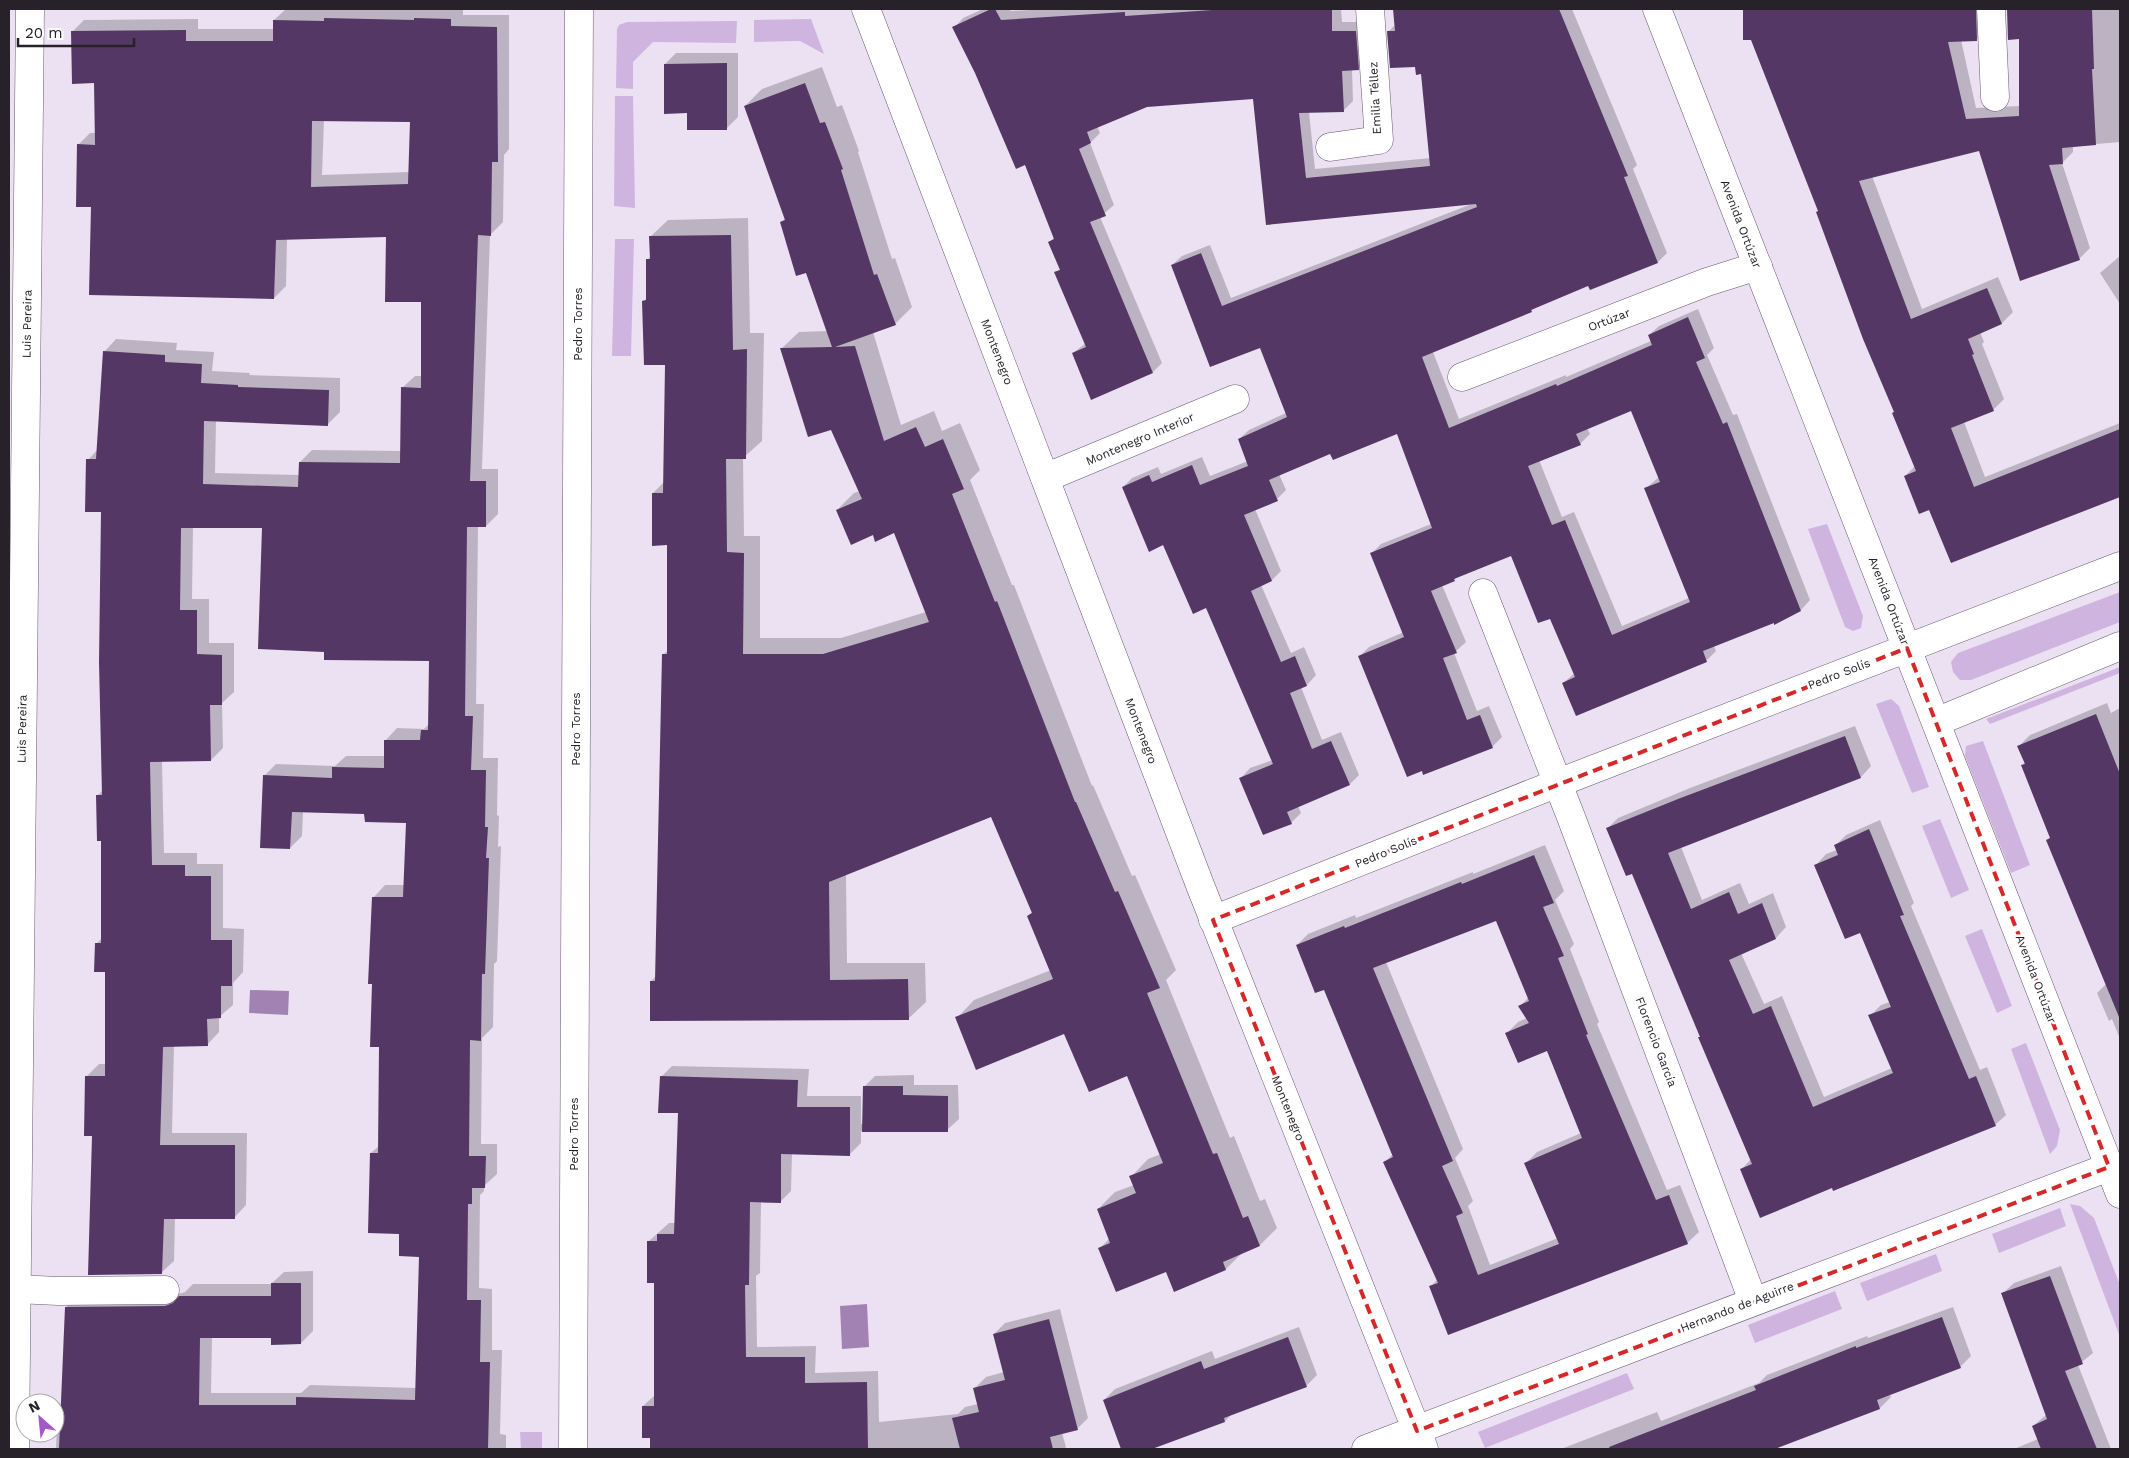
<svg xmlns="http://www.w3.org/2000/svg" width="2129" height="1458" viewBox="0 0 2129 1458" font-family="'Work Sans',sans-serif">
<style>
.green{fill:#d0b4e0}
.water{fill:#a281b3}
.shadow{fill:#0003;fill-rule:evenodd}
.building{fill:#543764;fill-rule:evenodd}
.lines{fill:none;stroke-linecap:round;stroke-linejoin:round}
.minor-casing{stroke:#665b6b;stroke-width:29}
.minor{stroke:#fff;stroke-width:28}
.marked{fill:none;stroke:#d62828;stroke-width:4;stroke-dasharray:10 6;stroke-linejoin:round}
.labels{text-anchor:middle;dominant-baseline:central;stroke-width:5;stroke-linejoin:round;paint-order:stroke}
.street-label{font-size:12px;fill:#272229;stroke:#fff}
</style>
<rect width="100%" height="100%" fill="#ece0f3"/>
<!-- green -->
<g class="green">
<polygon points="811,19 824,54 800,41 754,42 754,20"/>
<polygon points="737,21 736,43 653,42 633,62 633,89 616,88 617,29 619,25 627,22"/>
<polygon points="615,96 633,96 635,208 614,206"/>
<polygon points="615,239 634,239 631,356 612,356"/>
<polygon points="1827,524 1863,616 1861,628 1853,631 1845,627 1808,529"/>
<polygon points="2120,592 2120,622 1971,680 1960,680 1953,672 1951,662 1958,653"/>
<polygon points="2120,667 2120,673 1990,724 1986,719"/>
<polygon points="1891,699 1899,706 1929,787 1912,793 1876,704"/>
<polygon points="1983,741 2030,865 2011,873 1965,756 1966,746"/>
<polygon points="1940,819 1969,890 1951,898 1922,826"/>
<polygon points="1982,929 2012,1006 1997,1013 1965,936"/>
<polygon points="2026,1043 2060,1130 2057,1146 2050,1154 2011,1049"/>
<polygon points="2070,1204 2080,1206 2094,1218 2120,1285 2120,1337"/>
<polygon points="2060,1208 2066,1226 1999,1253 1992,1234"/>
<polygon points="1936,1254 1942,1271 1867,1301 1860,1283"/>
<polygon points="1835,1291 1842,1309 1755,1343 1748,1325"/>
<polygon points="1627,1373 1634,1389 1485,1448 1478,1432"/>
<polygon points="520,1432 542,1432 542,1449 521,1449"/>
</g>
<!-- water -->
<g class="water">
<polygon points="250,990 289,991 288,1015 249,1013"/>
<polygon points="867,1304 869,1347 842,1349 840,1306"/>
</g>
<!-- shadow -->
<g class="shadow">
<path d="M286,9H463V15H509V149L504,155L503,222L490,235L482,469H498V514L486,526H478L476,704H484L483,758H498L497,815L499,816L498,847L501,846L497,961L494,964L493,1027L482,1038L481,1144H497V1174L484,1186V1191L480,1195L479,1288L492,1289V1350H502L500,1434L506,1435V1449H56L57,1425L61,1420L66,1307L78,1295L178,1294L185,1292L193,1284H271L284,1272L313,1271V1331L301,1343L272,1337H212L211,1393H301L310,1385L416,1388L420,1255L401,1232L371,1153L380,1145L381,1046L373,983V898L385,885H405L407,822L366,812L303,811L302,836L290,848L264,776L276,764L335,766L346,756H385V741L397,728L424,729L430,723L431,660L325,651L264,527L193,526L192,599H209V643H234V692L222,703L223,748L211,760L162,761L164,853H197V864H223V928L244,929L243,972L233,983V1005L219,1017V1032L207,1045H174L172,1133H247L246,1205L234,1218H175L174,1261L161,1273L94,1135L87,1076L99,1064H106V971L96,944L102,938V840L97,796L103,790L102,511L88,460L98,449L104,352L116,339L177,343L176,350L214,352L212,371L250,373L249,375L340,378V412L327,425L216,420L215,473L300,475V462L312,450L401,451L402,388L415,376H422L423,301L387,235L287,239L286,286L274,298L92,205L78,145L90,133H96V82L72,32L84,20L198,19V29H274V20ZM324,120L411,121L410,172L322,175Z"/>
<path d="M983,9H1009L1011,11L1048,9H1341L1342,22H1365L1367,59L1358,69H1352L1353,101L1344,110L1309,112L1315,169L1431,158L1422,73L1388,32L1395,25L1394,9H1572L1637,165L1633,169L1667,253L1658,262L1589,284L1536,307L1531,311L1433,352L1459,419L1566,375V377L1651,341L1649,335L1659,326L1698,309L1714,348L1707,355L1733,415L1737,414L1810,600L1801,610L1775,623L1774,621L1714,646L1716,651L1706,661L1563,683L1575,673L1551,617L1512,555L1458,576L1454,580L1442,585L1466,642L1454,653L1477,711L1489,706L1502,737L1492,747L1360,656L1369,647L1404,632L1372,553L1381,544L1431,524L1398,432L1331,452L1279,474L1286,490L1277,499L1255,509L1281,571L1272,580L1261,585L1291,653L1304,647L1316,675L1307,685L1301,687L1322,740L1341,732L1359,775L1350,784L1298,806L1301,813L1291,823L1241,778L1250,768L1273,760L1207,607L1123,487L1132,478L1158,467L1161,474L1202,457L1210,476L1248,461L1239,439L1249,430L1286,413L1260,346L1172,265L1182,256L1210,245L1231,298L1474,203L1267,224L1254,97L1147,105L1097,126L1100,133L1090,143L1114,205L1100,217L1162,363L1153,372L1073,353L1086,343L1056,273L1061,268L1050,242L1054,238L1025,163L954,28L963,18ZM1632,409L1659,477L1645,489L1689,598L1622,626L1574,512L1562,517L1539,460L1580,444L1590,434L1587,428Z"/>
<polygon points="1744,9 1986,9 1987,29 1976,40 1961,40 1976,108 2020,106 2020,38 2009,39 2008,9 2120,9 2120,142 2073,146 2073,152 2062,163 2090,248 2079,259 1979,150 1872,176 1922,309 1998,277 2013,312 2002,323 1980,332 1984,342 1982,344 2004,399 1993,410 1964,422 1985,477 2120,423 2120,497 2050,524 1930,508 1905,476 1915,466 1819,210 1752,38 1744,38"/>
<polygon points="676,53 738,53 738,117 727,128 688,112 665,64"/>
<polygon points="822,67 837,107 842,105 859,151 858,152 892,259 895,258 912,307 895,324 873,332 901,425 934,411 942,431 960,423 980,470 970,480 1012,585 1014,585 1092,786 1093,785 1132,876 1135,875 1176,970 1166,980 1230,1138 1234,1136 1260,1201 1265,1199 1277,1228 1260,1245 1242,1253 1226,1269 1175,1290 1166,1270 1099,1249 1110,1238 1098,1209 1115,1192 1134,1185 1131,1177 1148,1159 1161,1154 1128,1074 1065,1033 957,1018 974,1000 1051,970 1028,916 1033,911 992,816 846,874 847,963 925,963 926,1002 908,1019 651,981 656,976 663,655 668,650 668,544 653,493 664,482 666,364 644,301 647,298 647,260 651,256 650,237 668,220 748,218 750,333 764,333 762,441 743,458 744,536 760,536 760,638 841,638 926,612 895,532 873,533 837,510 854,493 860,491 832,428 781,349 799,332 828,331 806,272 781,222 786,218 745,106 762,89"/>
<polygon points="2120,256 2120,304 2100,273"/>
<polygon points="2107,703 2111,713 2120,708 2120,1039 2112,1019 2109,1021 2097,993 2106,984 2048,840 2051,837 2022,766 2025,762 2019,746 2030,735"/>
<polygon points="1855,726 1871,766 1861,777 1681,847 1702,900 1740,883 1749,904 1773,893 1786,927 1776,938 1741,953 1764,1004 1782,996 1824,1097 1892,1068 1870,1016 1881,1005 1890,1002 1860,932 1816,865 1826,854 1837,850 1835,846 1846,835 1880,820 1914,903 1911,906 1980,1070 1987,1067 2006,1115 1995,1125 1832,1187 1742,1169 1751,1159 1699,1038 1701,1036 1633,872 1608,828 1618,818 1690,788"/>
<path d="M1545,845L1564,891L1555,900L1574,944L1570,949L1599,1022L1597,1024L1667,1190L1680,1185L1699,1232L1687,1243L1430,1287L1438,1279L1385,1162L1393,1154L1325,988L1297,945L1308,934L1355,915L1356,918L1473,872V874ZM1496,919L1529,997L1520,1006L1527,1018L1518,1022L1507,1033L1547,1050L1581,1133L1537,1152L1526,1163L1558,1238L1490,1265L1468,1206L1473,1201L1455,1158L1463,1149L1386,962Z"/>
<polygon points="672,1066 809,1069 807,1096 861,1096 861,1124 863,1124 864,1087 875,1076 914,1075 914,1085 958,1085 959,1119 947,1130 861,1131 861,1143 850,1154 792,1153 791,1191 780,1202 761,1201 760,1273 756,1276 757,1347 816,1346 815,1373 878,1371 879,1422 958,1414 965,1407 978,1404 975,1388 986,1377 1004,1372 994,1334 1005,1323 1060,1309 1088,1418 1077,1429 1062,1433 1066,1447 1064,1449 651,1449 651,1437 643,1406 655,1395 655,1282 649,1241 669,1223 676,1223 679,1112 661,1077"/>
<polygon points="2061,1266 2093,1353 2078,1365 2111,1449 2014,1449 2038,1439 2033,1426 2047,1414 2003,1293 2014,1283"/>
<polygon points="1953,1307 1971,1356 1960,1367 1889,1393 1891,1397 1880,1408 1772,1449 1561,1449 1657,1412 1661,1421 1759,1383 1767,1375 1867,1336 1868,1338"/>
<polygon points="1299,1327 1317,1375 1306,1386 1232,1414 1225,1421 1149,1449 1123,1449 1104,1400 1115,1389 1212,1351 1215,1359"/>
</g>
<!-- building -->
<g class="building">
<path d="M991,9H995L1001,20L1125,12V16L1227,9H1332V31H1356L1359,70L1342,71L1344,112L1299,113L1306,178L1430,166L1421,74L1416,75L1415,67L1390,68L1387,31H1395L1393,9H1559L1628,176L1624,177L1658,263L1590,290L1588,286L1531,310L1532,312L1422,357L1449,428L1556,384L1557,386L1652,345L1648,335L1688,317L1705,358L1696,362L1723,424L1727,422L1801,611L1774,625V623L1703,651L1707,662L1576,716L1562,683L1575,677L1550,619L1538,623L1511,556L1454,579L1455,581L1431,591L1457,653L1443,658L1467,720L1480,715L1493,748L1423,775L1422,771L1407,777L1358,656L1404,637L1370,553L1432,528L1397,434L1333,460L1330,454L1269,480L1278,501L1244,515L1272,581L1251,591L1281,662L1295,656L1307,686L1290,693L1312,749L1331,741L1350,785L1287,812L1292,824L1263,835L1239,778L1273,764L1206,608L1193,614L1163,545L1149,552L1122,487L1149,475L1152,482L1192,465L1200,485L1248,466L1238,439L1287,417L1260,348L1210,367L1171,265L1201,253L1222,306L1477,207L1476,204L1266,225L1253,99L1147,107L1087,132L1091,143L1079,149L1106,216L1090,222L1153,373L1091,400L1072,353L1086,347L1054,272L1060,270L1048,242L1054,239L1025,165L1016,169L975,73L952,27ZM1631,411L1660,482L1644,488L1690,602L1612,635L1565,520L1552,525L1528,466L1581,445L1576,434Z"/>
<polygon points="1743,9 1976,9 1977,41 1948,42 1966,119 2019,116 2019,39 2008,40 2007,9 2092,9 2094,69 2092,69 2096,145 2062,148 2063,164 2049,165 2080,260 2020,281 1979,151 1859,181 1911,319 1987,288 2002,324 1968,339 1974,354 1972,355 1994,411 1951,428 1974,487 2120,429 2120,497 1951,563 1929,510 1919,514 1904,476 1916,471 1892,413 1894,412 1863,339 1816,212 1818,211 1751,40 1743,40"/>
<path d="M324,18L414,20V18L451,19V26L497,27L498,162H492L491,236L478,235L470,481H486V527H467L465,716H473L471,770H486L485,827H488L486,858H489L485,974H482L481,1041L470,1040L469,1156H486L485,1188H472V1204H468L467,1300H481L480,1362H490L488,1449H59L65,1307L165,1306L173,1303L179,1296H271V1283H301V1344L271,1345V1338H200L199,1405H296V1397L415,1400L419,1257L399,1256V1234L368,1233L370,1153H378L379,1047H370L372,984H368L372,897H403L406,823L365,822L364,814L292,812L290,849L260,848L263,775L332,778V767L384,768V740H420L421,730H428L429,661L324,660V652L258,649L262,528H181L180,610H197V654L222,655V705H210L211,761L150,762L152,865H185V876H211V940H232V986H221V1018L207,1019L208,1046L163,1047L160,1145H235V1219H164L162,1274L88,1275L92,1136H84L85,1076H105V972H94L95,943H101V841H97L96,795H102L99,662L101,512H85L86,459H96L103,351L165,355V362L202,364L201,383L238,385V387L329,390L328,426L204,421L203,484L298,487L299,462L400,463L401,387L421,388V302H385L386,237L276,240L274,299L89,295L91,207H76L77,144L95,145L94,83L72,84L71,31L186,30V41H273V20L324,21ZM312,121L410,122L408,184L311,187Z"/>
<polygon points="727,63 727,130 687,130 687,113 664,114 664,64"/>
<polygon points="805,83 820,123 825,122 843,169 841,170 874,275 877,274 896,325 835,347 855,346 884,441 916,427 925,447 943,439 964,489 952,494 995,602 997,601 1075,802 1076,802 1115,892 1118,891 1160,988 1147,993 1213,1154 1217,1153 1243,1218 1248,1216 1260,1246 1223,1262 1226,1270 1174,1292 1166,1272 1116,1292 1098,1248 1110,1243 1097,1209 1136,1193 1129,1176 1163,1163 1127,1076 1089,1092 1064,1034 976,1070 955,1017 1053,979 1027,916 1032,913 991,817 829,882 830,980 908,979 909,1020 650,1021 650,981 655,981 662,654 667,654 667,545 652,546 652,493 663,493 665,365 644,365 642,301 646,300 646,259 650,259 649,236 731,235 733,350 747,349 746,459 726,459 727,552 744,553 743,654 823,654 929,622 894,533 875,542 873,535 851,545 836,510 862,499 831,430 808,437 780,348 832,347 806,273 796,276 780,222 785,220 744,106"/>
<polygon points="2096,714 2120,774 2120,1016 2119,1017 2046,840 2050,838 2021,765 2025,764 2017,746"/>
<polygon points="1845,736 1861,778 1668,853 1691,909 1729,892 1738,914 1762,903 1776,939 1729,960 1753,1014 1771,1006 1813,1107 1893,1073 1868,1015 1891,1007 1860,933 1845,939 1814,865 1838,855 1834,845 1869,829 1904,915 1900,916 1969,1079 1976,1076 1996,1126 1833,1191 1832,1188 1760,1218 1740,1169 1752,1164 1698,1037 1700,1037 1632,874 1626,876 1606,828 1678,799"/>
<path d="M1534,855L1554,903L1543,907L1564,956L1558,958L1588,1034L1586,1035L1656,1200L1669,1195L1688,1244L1448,1335L1429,1286L1438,1283L1383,1162L1393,1157L1324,990L1315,993L1296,945L1344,926L1345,928L1461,882L1462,884ZM1496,921L1529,1001L1518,1006L1529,1023L1505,1033L1518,1063L1547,1051L1582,1138L1524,1163L1559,1244L1478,1275L1456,1216L1463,1213L1442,1166L1453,1161L1373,968Z"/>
<polygon points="660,1076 798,1080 797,1107 850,1107 850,1156 781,1154 781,1203 750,1202 749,1285 745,1285 746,1357 805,1357 805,1383 867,1382 868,1449 650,1449 650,1438 642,1438 642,1406 654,1406 654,1283 647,1283 647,1241 657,1241 657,1234 674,1234 678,1113 658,1113"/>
<polygon points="863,1086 903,1086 903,1095 948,1096 948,1132 862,1132"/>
<polygon points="2050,1276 2083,1364 2065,1371 2097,1449 2041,1449 2032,1426 2047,1419 2001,1293"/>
<polygon points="1942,1317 1961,1368 1877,1400 1880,1409 1775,1449 1610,1449 1609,1447 1756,1390 1754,1386 1856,1346 1856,1348"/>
<polygon points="1049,1319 1078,1430 1050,1437 1053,1449 960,1449 952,1418 979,1412 973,1388 1005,1380 993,1334"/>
<polygon points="1288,1337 1307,1387 1224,1418 1225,1422 1152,1449 1121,1449 1103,1400 1201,1361 1204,1369"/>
</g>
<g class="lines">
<defs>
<g id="minor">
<polyline points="866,9 1200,885 1424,1449"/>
<polyline points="1657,9 2120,1194"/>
<polyline points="1991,9 1995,97"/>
<polyline points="1330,147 1379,140 1370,9"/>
<polyline points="1462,377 1707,282 1758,266"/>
<polyline points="1045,478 1235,399"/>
<polyline points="1483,593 1571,817 1753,1301"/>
<polyline points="1936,722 2120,646"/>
<polyline points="1213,920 1558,783 2120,566"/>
<polyline points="16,1289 58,1291 165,1290"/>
<polyline points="15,1449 30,9"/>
<polyline points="573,1449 579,9"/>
<polyline points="1366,1449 2109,1167"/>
</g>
</defs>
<!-- minor casing -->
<use href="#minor" class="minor-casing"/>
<!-- minor -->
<use href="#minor" class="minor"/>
</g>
<!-- marked area -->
<path class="marked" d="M1907,648L2109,1167L1417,1431L1213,920Z"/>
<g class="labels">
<!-- street labels -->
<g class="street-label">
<text transform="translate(1375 98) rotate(-93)">Emilia Téllez</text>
<text transform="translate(1741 224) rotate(69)">Avenida Ortúzar</text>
<text transform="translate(1609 320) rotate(-21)">Ortúzar</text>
<text transform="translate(27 324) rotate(-89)">Luis Pereira</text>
<text transform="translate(578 324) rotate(-90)">Pedro Torres</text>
<text transform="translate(997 352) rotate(69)">Montenegro</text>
<text transform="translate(1140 439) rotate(-23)">Montenegro Interior</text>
<text transform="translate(1889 601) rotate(69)">Avenida Ortúzar</text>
<text transform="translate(1839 674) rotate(-21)">Pedro Solís</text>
<text transform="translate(22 729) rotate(-89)">Luis Pereira</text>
<text transform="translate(576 729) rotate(-90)">Pedro Torres</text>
<text transform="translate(1141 731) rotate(69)">Montenegro</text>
<text transform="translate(1386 852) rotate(-22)">Pedro Solís</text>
<text transform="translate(2036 979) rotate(69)">Avenida Ortúzar</text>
<text transform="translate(1656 1042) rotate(69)">Florencio García</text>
<text transform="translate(1288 1108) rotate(68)">Montenegro</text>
<text transform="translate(574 1134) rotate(-90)">Pedro Torres</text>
<text transform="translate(1737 1307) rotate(-21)">Hernando de Aguirre</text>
</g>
</g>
<!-- border -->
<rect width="2129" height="1458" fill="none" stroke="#272229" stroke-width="20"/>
<!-- north arrow -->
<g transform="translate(40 1418) rotate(333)"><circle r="24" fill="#ffffff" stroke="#a9a7a9"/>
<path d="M0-4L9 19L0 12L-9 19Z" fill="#a558ca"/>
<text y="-8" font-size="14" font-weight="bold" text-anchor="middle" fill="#272229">N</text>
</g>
<!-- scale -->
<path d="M18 38v8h116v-8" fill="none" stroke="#272229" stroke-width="2.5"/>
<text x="25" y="38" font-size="15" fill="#272229" stroke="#ffffff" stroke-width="4" paint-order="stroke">20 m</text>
</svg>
